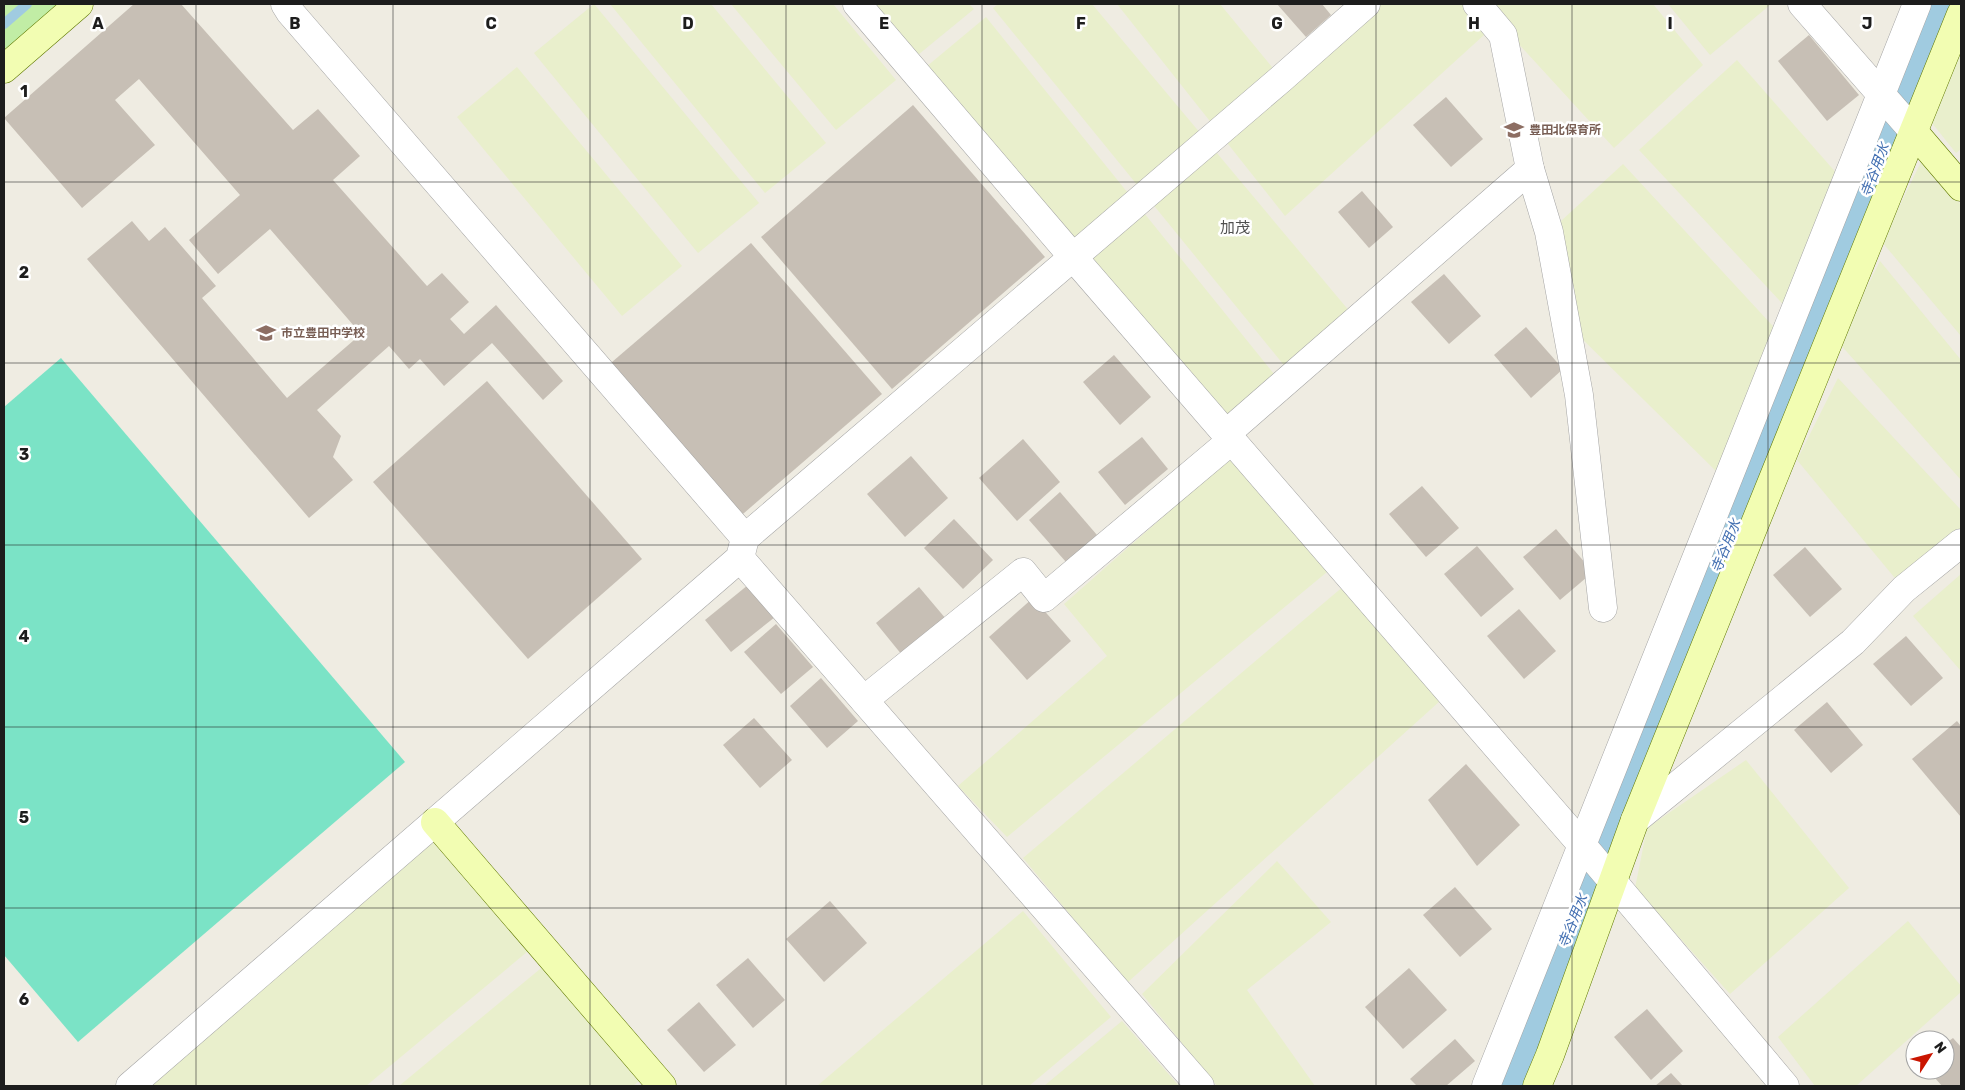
<svg xmlns="http://www.w3.org/2000/svg" width="1965" height="1090" viewBox="0 0 1965 1090" font-family="Rubik,'Noto Sans JP',sans-serif">
<style>
.farmland{fill:#e9efcc}
.grass{fill:#c1eda5}
.pitch{fill:#7be3c6}
.lines{fill:none;stroke-linecap:round;stroke-linejoin:round}
.stream{stroke:#a0cbe0;stroke-width:10}
.river{stroke:#a0cbe0;stroke-width:58}
.building{fill:#c7bfb5}
.street-casing{stroke:#a4a4a4;stroke-width:29}
.secondary-casing{stroke:#5f7800;stroke-width:29}
.street{stroke:#fff;stroke-width:28}
.secondary{stroke:#f2fdb2;stroke-width:28}
.grid{fill:none;stroke:#1d1d1d;stroke-width:1;stroke-opacity:0.55}
.labels{text-anchor:middle;dominant-baseline:central;stroke-width:5;stroke-linejoin:round;paint-order:stroke}
.education-label{font-size:12px;font-weight:bold;fill:#785e54;stroke:#fff;text-anchor:start}
.water-label{font-size:14px;font-style:italic;fill:#4470b2;stroke:#fff}
.quarter-label{font-size:15px;fill:#505050;stroke:#fff}
.grid-label{font-size:16px;text-anchor:middle;font-weight:bold;fill:#1d1d1d;stroke:#fff;stroke-width:5;stroke-linejoin:round;paint-order:stroke}
</style>
<rect width="100%" height="100%" fill="#efece2"/>
<!-- farmland -->
<g class="farmland">
<polygon points="594,4 759,203 698,253 534,53"/>
<polygon points="610,4 711,4 826,143 765,193"/>
<polygon points="731,4 833,4 896,80 836,130"/>
<polygon points="867,4 969,4 974,9 913,59"/>
<polygon points="998,4 1092,4 1356,319 1292,375 993,8"/>
<polygon points="1117,4 1220,4 1281,78 1366,4 1477,4 1495,25 1285,216"/>
<polygon points="1482,4 1653,4 1703,65 1614,148"/>
<polygon points="1668,4 1769,4 1770,5 1710,55"/>
<polygon points="986,17 1282,384 1227,433 926,67"/>
<polygon points="1961,51 1961,149 1956,153 1932,123 1954,57"/>
<polygon points="1737,60 1846,184 1793,315 1639,150"/>
<polygon points="517,67 682,266 622,316 457,117"/>
<polygon points="1922,160 1961,205 1961,336 1882,242"/>
<polygon points="1623,164 1784,338 1727,482 1566,323 1549,232"/>
<polygon points="1880,261 1961,360 1961,480 1839,343"/>
<polygon points="1838,378 1961,510 1961,543 1904,589 1797,460"/>
<polygon points="1231,457 1327,572 1007,837 958,786 1107,656 1064,604"/>
<polygon points="1961,574 1961,671 1913,616"/>
<polygon points="1345,585 1440,701 1127,983 1023,858"/>
<polygon points="1746,760 1849,888 1730,994 1635,888 1647,828"/>
<polygon points="450,822 545,937 366,1086 143,1086"/>
<polygon points="1277,861 1331,922 1247,990 1315,1086 1217,1086 1142,994"/>
<polygon points="1023,911 1111,1017 1029,1086 817,1086"/>
<polygon points="1908,921 1961,986 1961,992 1856,1086 1815,1086 1778,1037"/>
<polygon points="563,950 658,1066 633,1086 399,1086"/>
<polygon points="1122,1021 1179,1086 1044,1086"/>
</g>
<!-- grass -->
<g class="grass">
<polygon points="4,4 89,4 4,73"/>
<polygon points="1920,4 1961,4 1537,1086 1486,1086"/>
</g>
<!-- pitch -->
<polygon class="pitch" points="61,358 405,762 78,1042 4,955 4,407"/>
<g class="lines">
<!-- stream -->
<polyline class="stream" points="4,24 27,4"/>
<!-- river -->
<polyline class="river" points="1505,1086 1757,472 1940,4"/>
</g>
<!-- building -->
<g class="building">
<polygon points="134,4 181,4 293,130 318,109 360,156 333,180 427,286 442,273 469,302 450,319 464,334 496,305 563,381 543,400 492,343 444,386 420,359 409,369 389,346 317,410 341,436 333,457 353,480 309,518 87,259 132,221 149,241 165,227 216,286 202,298 287,398 361,334 270,229 218,274 189,240 240,195 139,79 115,100 155,145 82,208 4,118"/>
<polygon points="1277,4 1322,4 1331,15 1306,37"/>
<polygon points="1809,35 1859,95 1827,121 1778,61"/>
<polygon points="1446,97 1483,139 1451,167 1413,125"/>
<polygon points="913,105 1045,257 892,389 761,237"/>
<polygon points="1362,191 1393,227 1369,248 1338,212"/>
<polygon points="751,243 882,394 729,526 598,374"/>
<polygon points="1444,274 1481,316 1449,344 1411,302"/>
<polygon points="1526,327 1563,369 1531,398 1494,355"/>
<polygon points="1114,355 1151,397 1120,425 1083,382"/>
<polygon points="487,381 642,559 528,659 373,482"/>
<polygon points="1142,437 1168,469 1125,505 1098,472"/>
<polygon points="1023,439 1060,482 1017,521 979,478"/>
<polygon points="911,456 948,498 905,537 867,494"/>
<polygon points="1422,486 1459,528 1426,557 1389,514"/>
<polygon points="1060,492 1097,535 1066,562 1029,520"/>
<polygon points="954,519 993,560 963,589 924,548"/>
<polygon points="1556,529 1593,572 1560,600 1523,557"/>
<polygon points="1477,546 1514,589 1481,617 1444,574"/>
<polygon points="1805,547 1842,589 1810,617 1773,575"/>
<polygon points="748,585 775,617 731,652 705,620"/>
<polygon points="919,587 946,619 902,655 876,623"/>
<polygon points="1033,598 1071,641 1027,680 989,637"/>
<polygon points="1519,609 1556,651 1524,679 1487,636"/>
<polygon points="776,624 813,667 781,694 744,652"/>
<polygon points="1906,636 1943,678 1911,706 1873,664"/>
<polygon points="821,678 858,721 827,748 790,706"/>
<polygon points="1827,702 1863,745 1831,773 1794,730"/>
<polygon points="754,718 792,760 760,788 723,745"/>
<polygon points="1957,721 1961,726 1961,817 1912,759"/>
<polygon points="1466,764 1520,825 1477,866 1428,800"/>
<polygon points="1455,887 1492,929 1460,957 1423,915"/>
<polygon points="830,901 867,943 824,982 786,939"/>
<polygon points="748,958 785,1000 753,1028 716,985"/>
<polygon points="1409,968 1447,1010 1403,1049 1365,1007"/>
<polygon points="699,1002 736,1045 704,1072 667,1030"/>
<polygon points="1647,1009 1683,1051 1651,1080 1614,1037"/>
<polygon points="1953,1038 1961,1047 1961,1086 1942,1086 1928,1070 1945,1070 1945,1044"/>
<polygon points="1455,1039 1475,1061 1446,1086 1417,1086 1410,1079"/>
<polygon points="1671,1073 1683,1086 1655,1086"/>
</g>
<g class="lines">
<defs>
<g id="street">
<polyline points="285,4 290,12 745,538"/>
<polyline points="857,4 1073,257 1582,845 1785,1086"/>
<polyline points="1477,4 1503,35 1530,169 1549,232 1579,395 1603,608"/>
<polyline points="1802,4 1914,132"/>
<polyline points="1227,433 1530,169"/>
<polyline points="740,558 1200,1086"/>
<polyline points="864,700 1023,572 1044,598 1232,440"/>
<polyline points="1635,820 1853,642 1904,589 1961,543"/>
<polyline points="130,1086 740,558 745,538 1281,79 1366,4"/>
<polyline points="1486,1086 1917,4"/>
</g>
<g id="secondary">
<polyline points="4,69 79,4"/>
<polyline points="1914,132 1961,187"/>
<polyline points="435,822 662,1086"/>
<polyline points="1537,1086 1550,1055 1635,820 1961,14"/>
</g>
</defs>
<!-- street casing -->
<use href="#street" class="street-casing"/>
<!-- secondary casing -->
<use href="#secondary" class="secondary-casing"/>
<!-- street -->
<use href="#street" class="street"/>
<!-- secondary -->
<use href="#secondary" class="secondary"/>
</g>
<!-- grid -->
<path class="grid" d="M196,4V1086M393,4V1086M590,4V1086M786,4V1086M982,4V1086M1179,4V1086M1376,4V1086M1572,4V1086M1768,4V1086M4,182H1961M4,363H1961M4,545H1961M4,727H1961M4,908H1961"/>
<!-- icons -->
<defs>
<symbol id="school-bare" viewBox="-9 -9 18 18"><path d="M0-5L7-2L0 1L-7-2ZM-4 1L0 2.5L4 1V4Q0 6-4 4Z" fill="#8d6e63" stroke="#fff" stroke-width="2.5" paint-order="stroke"/></symbol>
</defs>
<g fill-rule="evenodd">
<use href="#school-bare" x="1500" y="116" width="28" height="28"/>
<use href="#school-bare" x="252" y="319" width="28" height="28"/>
</g>
<g class="labels">
<!-- education labels -->
<g class="education-label">
<text x="1529" y="130">豊田北保育所</text>
<text x="281" y="333">市立豊田中学校</text>
</g>
<!-- water labels -->
<g class="water-label">
<text transform="translate(1875 170) rotate(-69)">寺谷用水</text>
<text transform="translate(1726 546) rotate(-68)">寺谷用水</text>
<text transform="translate(1573 921) rotate(-68)">寺谷用水</text>
</g>
<!-- quarter labels -->
<g class="quarter-label">
<text x="1235" y="228">加茂</text>
</g>
</g>
<g class="grid-label">
<text x="98" y="29">A</text>
<text x="295" y="29">B</text>
<text x="491" y="29">C</text>
<text x="688" y="29">D</text>
<text x="884" y="29">E</text>
<text x="1081" y="29">F</text>
<text x="1277" y="29">G</text>
<text x="1474" y="29">H</text>
<text x="1670" y="29">I</text>
<text x="1867" y="29">J</text>
<text x="24" y="97">1</text>
<text x="24" y="278">2</text>
<text x="24" y="460">3</text>
<text x="24" y="642">4</text>
<text x="24" y="823">5</text>
<text x="24" y="1005">6</text>
</g>
<!-- border -->
<rect width="1965" height="1090" fill="none" stroke="#1d1d1d" stroke-width="10"/>
<!-- north arrow -->
<g transform="translate(1930 1055) rotate(54)"><circle r="24" fill="#ffffff" stroke="#a5a5a5"/>
<path d="M0-4L9 19L0 12L-9 19Z" fill="#ca1500"/>
<text y="-8" font-size="14" font-weight="bold" text-anchor="middle" fill="#1d1d1d">N</text>
</g>
</svg>
